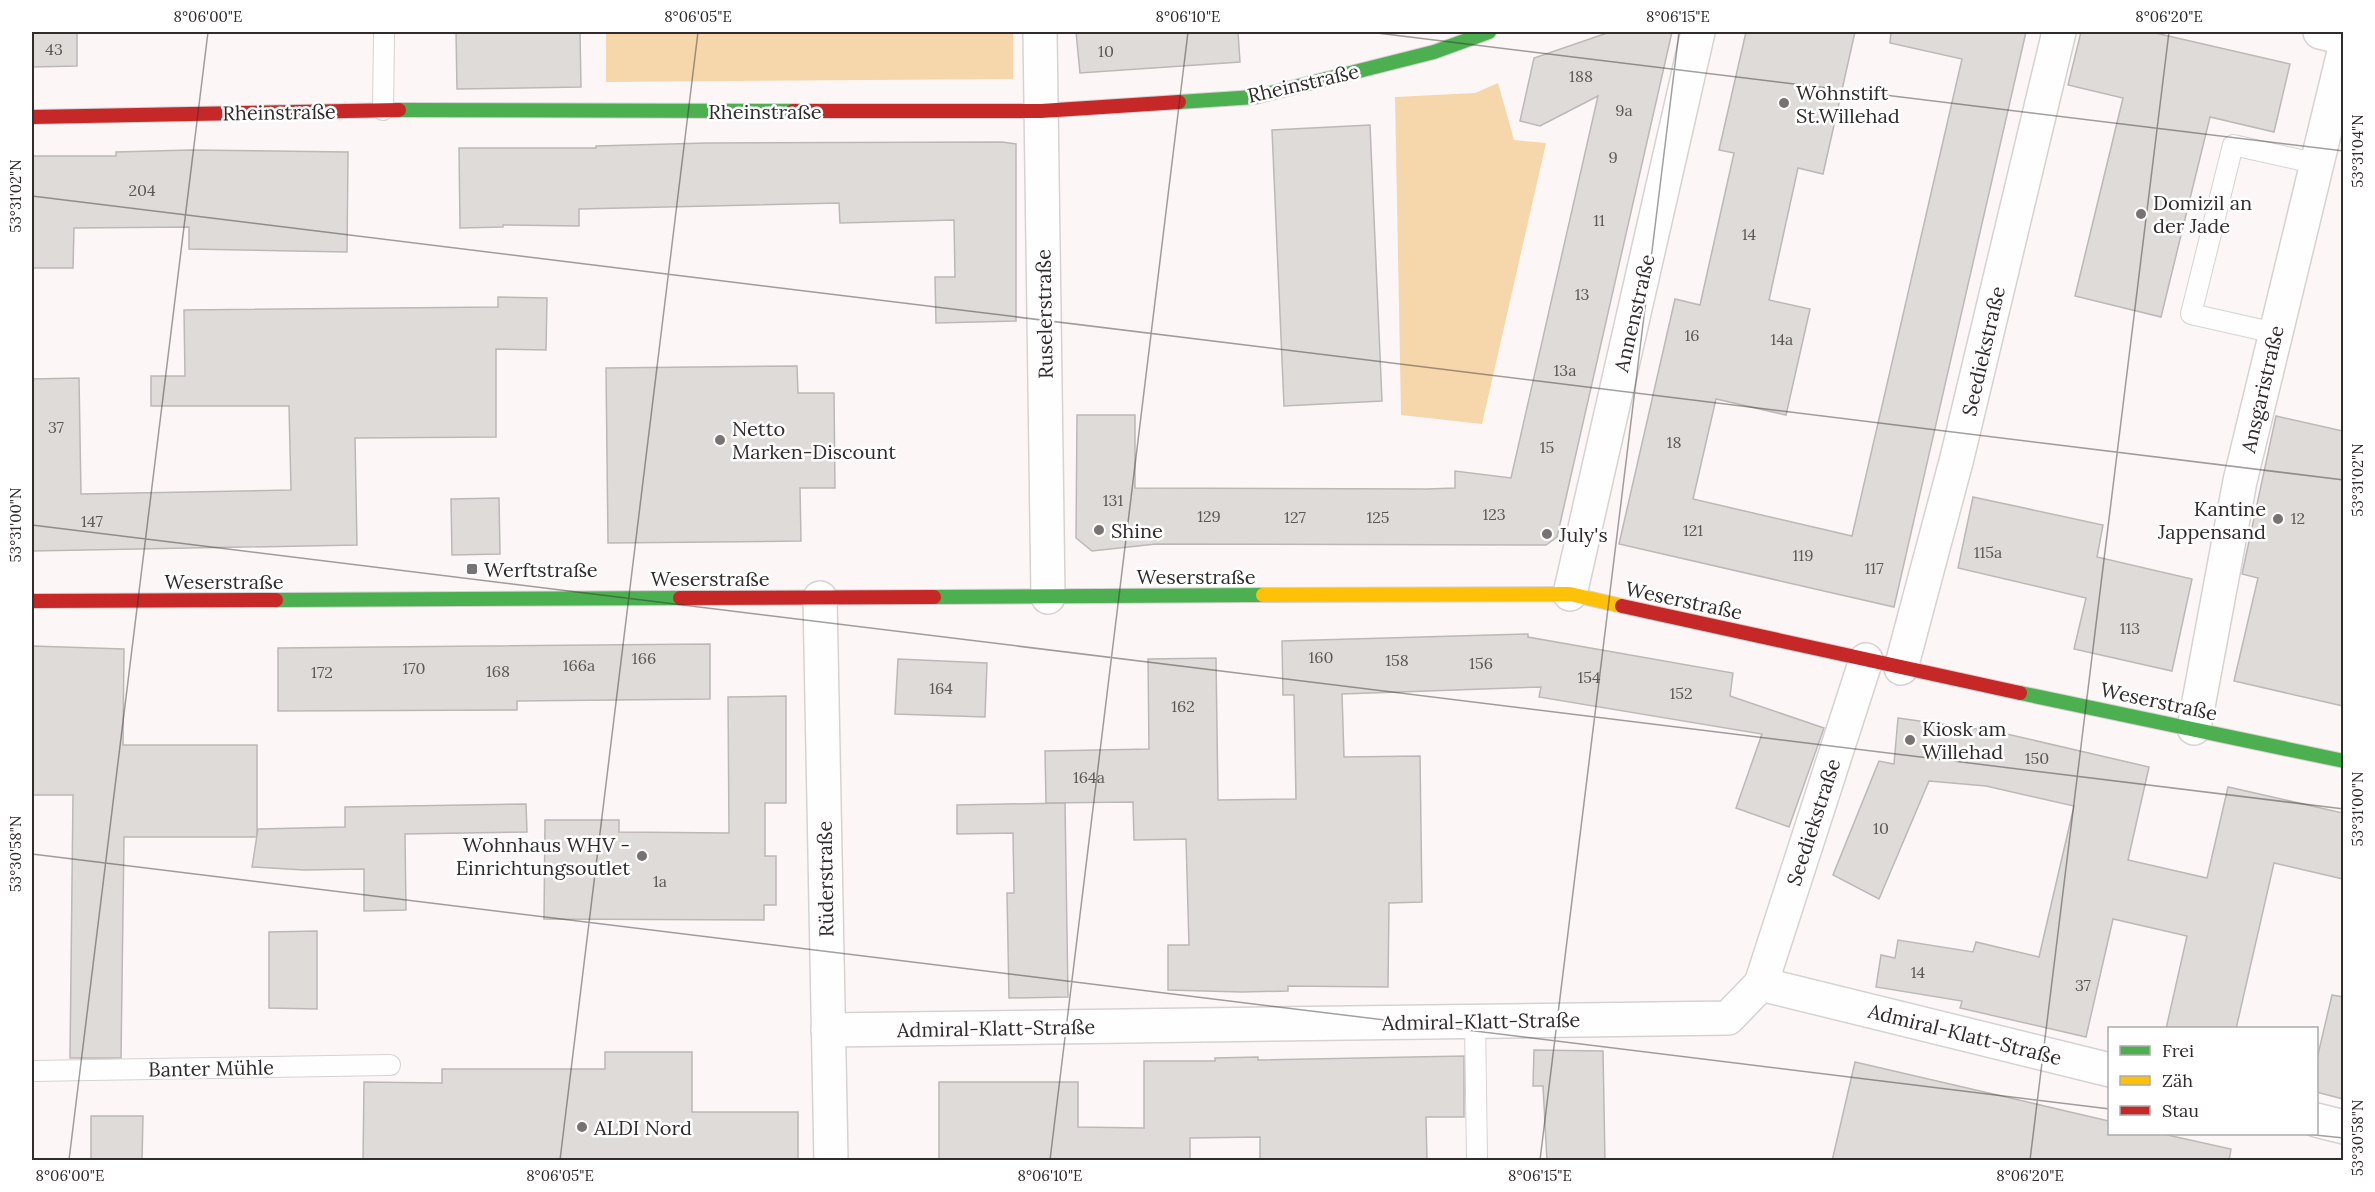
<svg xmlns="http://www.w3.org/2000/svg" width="2375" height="1192" viewBox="0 0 2375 1192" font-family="Lora,serif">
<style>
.green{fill:#f6d7ac}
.building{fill:#dfdbd9;stroke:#bcb8b7;stroke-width:1.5}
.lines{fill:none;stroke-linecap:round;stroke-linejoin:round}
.lane-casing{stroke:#d7d2d2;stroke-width:22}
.street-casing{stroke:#d7d2d2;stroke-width:36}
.fast-casing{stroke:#d7d2d2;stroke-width:16}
.slow-casing{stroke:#d7d2d2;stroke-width:16}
.jam-casing{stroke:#d7d2d2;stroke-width:16}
.lane{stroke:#fffefe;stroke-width:20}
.street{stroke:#fffefe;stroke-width:33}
.fast{stroke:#4caf50;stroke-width:14}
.slow{stroke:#ffc107;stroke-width:14}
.jam{stroke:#c62828;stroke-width:14}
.ticks{fill:none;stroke:#312c2b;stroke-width:1.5;stroke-opacity:0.45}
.poi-dot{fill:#787372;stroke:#fff;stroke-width:2}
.labels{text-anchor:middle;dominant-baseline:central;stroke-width:5;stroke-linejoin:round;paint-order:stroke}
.number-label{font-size:16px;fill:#5c5856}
.street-label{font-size:20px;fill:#312c2b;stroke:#fff}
.poi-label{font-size:20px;fill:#312c2b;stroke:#fff;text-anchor:start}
.neatline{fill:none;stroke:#312c2b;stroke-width:2}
.ticks-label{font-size:15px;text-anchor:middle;fill:#312c2b}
</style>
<rect width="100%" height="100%" fill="#fcf7f6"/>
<!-- green -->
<g class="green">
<polygon points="606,32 1013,32 1013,79 606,82"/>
<polygon points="1498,83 1514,140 1546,143 1482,424 1401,415 1395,97 1475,93"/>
</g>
<!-- building -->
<g class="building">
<polygon points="32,32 77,32 77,66 32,67"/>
<polygon points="456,32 580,32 581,87 457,89"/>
<polygon points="1076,32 1238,32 1240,62 1080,73"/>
<polygon points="1610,32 1672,32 1557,537 1546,545 1156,544 1092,551 1076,538 1077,415 1135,415 1135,488 1427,489 1455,488 1455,471 1511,478 1598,96 1540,126 1520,121 1534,58"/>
<polygon points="1746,32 1855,32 1823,174 1798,168 1769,300 1810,309 1786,415 1716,399 1693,499 1852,536 1962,59 1890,43 1891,32 2026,32 1894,607 1619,544 1675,299 1700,305 1734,153 1719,150"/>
<polygon points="2081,32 2151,32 2290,64 2274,132 2210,117 2161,317 2075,296 2123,98 2068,85"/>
<polygon points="1370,125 1382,401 1284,406 1272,130"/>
<polygon points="1002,142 1016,144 1016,321 936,323 935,277 955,277 954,220 840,223 839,203 579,209 579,226 503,225 503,227 460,228 459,148 596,148 596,146 707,143"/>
<polygon points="190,150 348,152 347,252 189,249 189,227 74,228 73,268 32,268 32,156 116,156 116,152"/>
<polygon points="498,297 547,298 546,350 496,349 496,437 355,438 357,545 32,551 32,379 79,378 81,494 291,490 289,406 151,406 151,376 185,376 184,310 498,307"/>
<polygon points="797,366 798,393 834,393 835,488 800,488 801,541 608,543 606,368"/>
<polygon points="2276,416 2343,431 2343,706 2234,681 2258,578 2242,574"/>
<polygon points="1973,497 2103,525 2097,557 2192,579 2172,671 2074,649 2086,598 1958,568"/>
<polygon points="499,498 500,554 452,555 451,499"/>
<polygon points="1528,634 1528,637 1733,673 1730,696 1824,728 1789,827 1736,808 1762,734 1539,697 1541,687 1342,694 1344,757 1420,756 1422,902 1389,903 1388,987 1288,986 1288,991 1242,992 1168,990 1168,945 1189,945 1186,839 1134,840 1133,802 1046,803 1045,751 1149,749 1148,659 1216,658 1218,800 1296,799 1294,695 1283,695 1282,641"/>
<polygon points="710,644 710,699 517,701 517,710 278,711 278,648"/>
<polygon points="32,646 124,649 123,745 257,745 257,837 124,837 121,1058 70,1058 73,795 32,795"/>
<polygon points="898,659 987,663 985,717 895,714"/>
<polygon points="786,696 786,803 765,803 765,856 776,856 776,905 764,905 764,920 544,919 545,820 619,820 619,832 729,833 728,697"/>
<polygon points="1898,718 1998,732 2149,767 2128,860 2207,878 2228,787 2343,813 2343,879 2274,863 2236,1029 2166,1029 2187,936 2113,919 2086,1037 1960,1008 1962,1001 1876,987 1881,955 1895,958 1898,940 1973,952 1976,942 2039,957 2074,806 1986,786 1929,781 1879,899 1833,875 1879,761 1894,764"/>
<polygon points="1065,803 1068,997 1009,998 1007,893 1014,893 1013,833 957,834 957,805"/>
<polygon points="526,804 527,832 405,834 406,910 364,911 364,869 304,870 252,867 258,829 345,827 345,807"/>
<polygon points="317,931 317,1009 269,1008 269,932"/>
<polygon points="2332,995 2343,997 2343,1099 2316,1092 2316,1063"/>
<polygon points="1534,1050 1603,1051 1605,1161 1547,1161 1543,1086 1533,1086"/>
<polygon points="605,1052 692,1052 692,1112 798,1112 798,1161 363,1161 364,1082 442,1083 442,1069 605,1069"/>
<polygon points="1464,1056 1464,1117 1426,1117 1427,1161 1260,1161 1260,1137 1190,1138 1190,1161 939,1161 939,1082 1078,1082 1078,1127 1144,1128 1144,1061 1215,1061 1215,1058 1258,1057 1258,1060"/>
<polygon points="1855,1062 2109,1121 2109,1134 2163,1134 2231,1149 2229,1161 1832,1161"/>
<polygon points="91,1116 143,1116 142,1161 91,1161"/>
</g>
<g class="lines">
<defs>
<g id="lane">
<polyline points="383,110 384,32"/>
<polyline points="2275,333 2191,314 2233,145 2318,164"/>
<polyline points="1475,1021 1477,1160"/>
<polyline points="32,1071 390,1065"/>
</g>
<g id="street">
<polyline points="1040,32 1048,597"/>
<polyline points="2320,32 2344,38"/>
<polyline points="1570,594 1698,32"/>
<polyline points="820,598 831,1160"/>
<polyline points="1901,668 1957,458 2059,32"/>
<polyline points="2194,728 2240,481 2344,52"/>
<polyline points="1761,984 1866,660"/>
<polyline points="828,1030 1728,1018 1761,984 2110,1070"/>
<polyline points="2316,1120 2344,1127"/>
</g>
<g id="fast">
<polyline points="1179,102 1255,97 1434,52 1489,32"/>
<polyline points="399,110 793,111"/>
<polyline points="934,597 1263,595"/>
<polyline points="276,600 680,598"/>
<polyline points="2020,693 2344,761"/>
</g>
<polyline id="slow" points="1263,595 1570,594 1622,606"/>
<g id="jam">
<polyline points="793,111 1041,111 1179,102"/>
<polyline points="32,117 399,110"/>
<polyline points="680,598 934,597"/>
<polyline points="32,601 276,600"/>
<polyline points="1622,606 2020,693"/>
</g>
</defs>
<!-- lane casing -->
<use href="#lane" class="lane-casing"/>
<!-- street casing -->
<use href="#street" class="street-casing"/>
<!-- fast casing -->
<use href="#fast" class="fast-casing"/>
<!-- slow casing -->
<use href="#slow" class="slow-casing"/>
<!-- jam casing -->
<use href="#jam" class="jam-casing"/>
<!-- lane -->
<use href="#lane" class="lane"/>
<!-- street -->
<use href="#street" class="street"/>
<!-- fast -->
<use href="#fast" class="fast"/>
<!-- slow -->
<use href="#slow" class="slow"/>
<!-- jam -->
<use href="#jam" class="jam"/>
</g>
<!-- ticks -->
<path class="ticks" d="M1369,32L2344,151M32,196L2344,480M32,525L2344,809M32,854L2110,1109M2305,1134L2344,1138M69,1160L208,32M560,1160L698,32M1050,1160L1188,32M1540,1160L1679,32M2030,1160L2169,32"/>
<!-- markers -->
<g class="poi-dot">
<circle cx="1784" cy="103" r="6"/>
<circle cx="2141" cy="214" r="6"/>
<circle cx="720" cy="440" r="6"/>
<circle cx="2278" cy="519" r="6"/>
<circle cx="1099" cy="530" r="6"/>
<circle cx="1547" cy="534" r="6"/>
<rect x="466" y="563" width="12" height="12" rx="3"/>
<circle cx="1910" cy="740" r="6"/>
<circle cx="642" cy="856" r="6"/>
<circle cx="582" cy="1127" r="6"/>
</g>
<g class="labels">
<!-- number labels -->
<g class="number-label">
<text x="54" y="49">43</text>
<text x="1106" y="51">10</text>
<text x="1581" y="76">188</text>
<text x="1624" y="110">9a</text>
<text x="1613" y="157">9</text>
<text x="142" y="190">204</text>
<text x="1599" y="220">11</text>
<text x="1749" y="234">14</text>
<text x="1582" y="294">13</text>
<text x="1692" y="335">16</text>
<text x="1782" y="339">14a</text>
<text x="1565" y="370">13a</text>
<text x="56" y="427">37</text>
<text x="1674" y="442">18</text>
<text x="1547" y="447">15</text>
<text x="1113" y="500">131</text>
<text x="1494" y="514">123</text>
<text x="1209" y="516">129</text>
<text x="1295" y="517">127</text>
<text x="1378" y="517">125</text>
<text x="2298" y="518">12</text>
<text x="92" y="521">147</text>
<text x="1693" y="530">121</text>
<text x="1988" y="552">115a</text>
<text x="1803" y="555">119</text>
<text x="1874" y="568">117</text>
<text x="2130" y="628">113</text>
<text x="1321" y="657">160</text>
<text x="644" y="658">166</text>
<text x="1397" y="660">158</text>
<text x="1481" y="663">156</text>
<text x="579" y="665">166a</text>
<text x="414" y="668">170</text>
<text x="498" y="671">168</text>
<text x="322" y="672">172</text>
<text x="1589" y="677">154</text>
<text x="941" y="688">164</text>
<text x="1681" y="693">152</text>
<text x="1183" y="706">162</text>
<text x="2037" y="758">150</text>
<text x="1089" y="777">164a</text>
<text x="1881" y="828">10</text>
<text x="660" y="881">1a</text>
<text x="1918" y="972">14</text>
<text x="2083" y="985">37</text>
</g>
<!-- street labels -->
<g class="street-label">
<text transform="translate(1303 83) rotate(-13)">Rheinstraße</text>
<text x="765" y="111">Rheinstraße</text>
<text transform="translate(279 112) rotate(-1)">Rheinstraße</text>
<text transform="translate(1634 313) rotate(-77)">Annenstraße</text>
<text transform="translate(1044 314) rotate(-91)">Ruselerstraße</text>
<text transform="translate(1983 351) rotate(-77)">Seediekstraße</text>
<text transform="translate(2262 389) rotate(-77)">Ansgaristraße</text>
<text x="1196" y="576">Weserstraße</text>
<text x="710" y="578">Weserstraße</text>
<text x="224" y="581">Weserstraße</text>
<text transform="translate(1684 600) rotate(12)">Weserstraße</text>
<text transform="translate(2159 701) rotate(12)">Weserstraße</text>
<text transform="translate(1813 822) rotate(-72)">Seediekstraße</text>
<text transform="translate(825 879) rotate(-91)">Rüderstraße</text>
<text transform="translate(1481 1021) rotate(-1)">Admiral-Klatt-Straße</text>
<text transform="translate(996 1028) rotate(-1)">Admiral-Klatt-Straße</text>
<text transform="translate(1965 1034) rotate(14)">Admiral-Klatt-Straße</text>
<text transform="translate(211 1068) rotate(-1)">Banter Mühle</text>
</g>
<!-- poi labels -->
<g class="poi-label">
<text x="1796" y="92">Wohnstift<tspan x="1796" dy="23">St.Willehad</tspan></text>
<text x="2153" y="202">Domizil an<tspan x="2153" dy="23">der Jade</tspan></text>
<text x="732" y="428">Netto<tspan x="732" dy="23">Marken-Discount</tspan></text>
<text x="2266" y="508" text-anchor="end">Kantine<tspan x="2266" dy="23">Jappensand</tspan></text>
<text x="1111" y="530">Shine</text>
<text x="1559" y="534">July's</text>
<text x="484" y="569">Werftstraße</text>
<text x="1922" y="728">Kiosk am<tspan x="1922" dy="23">Willehad</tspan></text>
<text x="630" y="844" text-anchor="end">Wohnhaus WHV -<tspan x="630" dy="23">Einrichtungsoutlet</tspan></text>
<text x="594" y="1127">ALDI Nord</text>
</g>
</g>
<!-- border -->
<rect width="2375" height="1192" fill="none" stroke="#ffffff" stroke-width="66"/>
<!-- legend -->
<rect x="2108" y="1027" width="210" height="108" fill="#ffffff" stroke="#adabaa" stroke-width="1.5"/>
<rect x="2120" y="1046" width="30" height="9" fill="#4caf50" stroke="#adabaa" stroke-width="1.5"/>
<text x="2162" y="1057" font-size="18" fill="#312c2b">Frei</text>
<rect x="2120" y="1076" width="30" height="9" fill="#ffc107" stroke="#adabaa" stroke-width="1.5"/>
<text x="2162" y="1087" font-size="18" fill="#312c2b">Zäh</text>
<rect x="2120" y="1106" width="30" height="9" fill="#c62828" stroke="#adabaa" stroke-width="1.5"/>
<text x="2162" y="1117" font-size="18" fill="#312c2b">Stau</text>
<rect x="33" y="33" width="2309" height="1126" class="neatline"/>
<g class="ticks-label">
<text x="208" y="22">8°06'00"E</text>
<text x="698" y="22">8°06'05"E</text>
<text x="1188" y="22">8°06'10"E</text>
<text x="1678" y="22">8°06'15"E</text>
<text x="2169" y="22">8°06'20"E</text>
<text transform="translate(2358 151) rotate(-90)" y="5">53°31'04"N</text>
<text transform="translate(16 196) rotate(-90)" y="5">53°31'02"N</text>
<text transform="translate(2358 480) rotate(-90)" y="5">53°31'02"N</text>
<text transform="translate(16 525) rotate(-90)" y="5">53°31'00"N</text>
<text transform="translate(2358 809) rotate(-90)" y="5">53°31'00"N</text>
<text transform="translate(16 854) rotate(-90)" y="5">53°30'58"N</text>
<text transform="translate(2358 1138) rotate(-90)" y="5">53°30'58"N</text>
<text x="70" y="1181">8°06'00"E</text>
<text x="560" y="1181">8°06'05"E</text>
<text x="1050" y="1181">8°06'10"E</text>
<text x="1540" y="1181">8°06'15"E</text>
<text x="2030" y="1181">8°06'20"E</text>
</g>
</svg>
